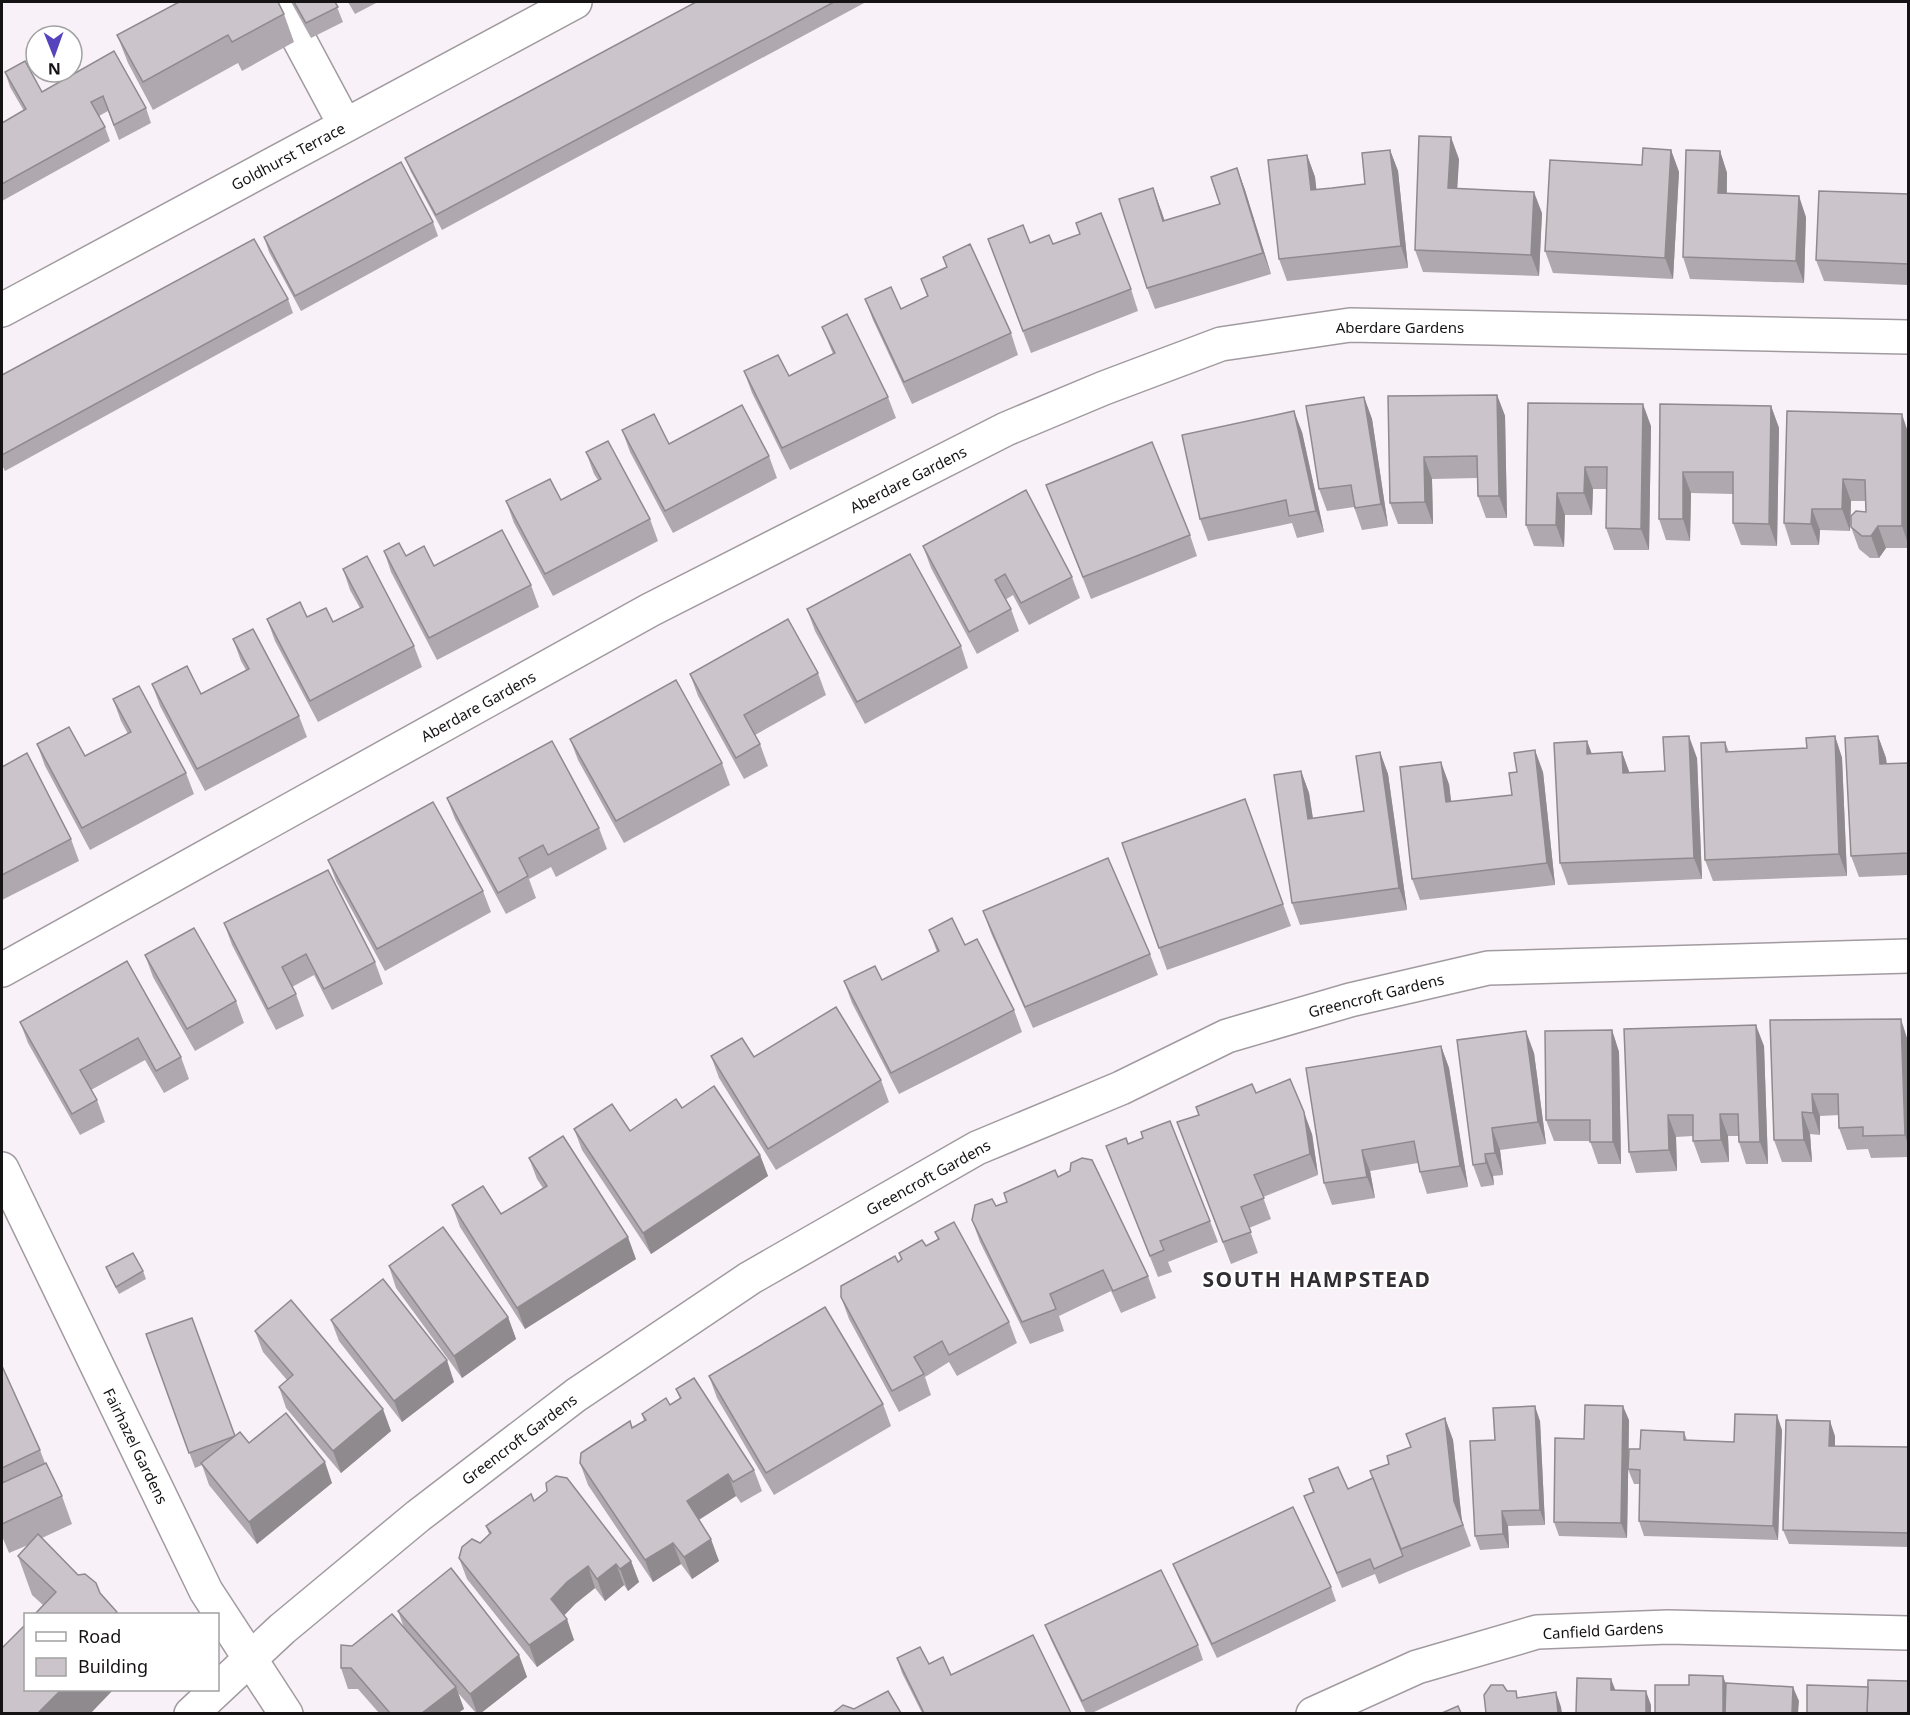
<svg xmlns="http://www.w3.org/2000/svg" width="1910" height="1715" viewBox="0 0 1910 1715" font-family="'Noto Sans',sans-serif">
<style>
.lines{fill:none;stroke-linecap:round;stroke-linejoin:round}
.minor-casing{stroke:#a19ba0;stroke-width:36}
.minor{stroke:#fff;stroke-width:33}
.wall{fill:#afa9af}
.shaded-wall{fill:#8e8a8e}
.building{fill:#cbc5cb;stroke:#8e8a8e;stroke-width:1.5}
.labels{text-anchor:middle;dominant-baseline:central;stroke-width:4.5;stroke-linejoin:round;paint-order:stroke}
.street-label{font-size:15px;fill:#161315;stroke:#fff}
.district-label{font-size:21px;font-weight:bold;letter-spacing:1.5px;fill:#332e33;stroke:#fff}
</style>
<rect width="100%" height="100%" fill="#f8f1f7"/>
<g class="lines">
<defs>
<g id="minor">
<polyline points="279,2 345,125"/>
<polyline points="2,310 575,2"/>
<polyline points="2,970 650,610 1006,429 1104,388 1221,344 1350,325 1908,337"/>
<polyline points="2,1169 206,1591 286,1714"/>
<polyline points="191,1714 282,1629 418,1516 576,1395 750,1278 977,1148 1121,1088 1227,1036 1350,1000 1488,968 1908,956"/>
<polyline points="1313,1714 1417,1667 1537,1632 1668,1627 1908,1633"/>
</g>
</defs>
<!-- minor casing -->
<use href="#minor" class="minor-casing"/>
<!-- minor -->
<use href="#minor" class="minor"/>
</g>
<!-- wall -->
<g class="wall">
<polygon points="291,2 335,2 343,22 311,38"/>
<polygon points="348,2 378,2 355,14"/>
<polygon points="696,2 866,2 442,230 411,172 405,158"/>
<polygon points="284,14 294,42 242,71 238,63 153,110 128,63 117,35"/>
<polygon points="114,51 146,108 151,123 119,140 108,111 99,116 105,127 110,141 2,201 2,123 24,111 10,87 5,72 42,92"/>
<polygon points="1390,150 1398,171 1408,268 1287,281 1279,259 1307,155 1315,177 1316,190 1365,184"/>
<polygon points="1671,150 1679,172 1673,279 1553,273 1545,251 1642,165"/>
<polygon points="1720,151 1727,173 1727,193 1806,217 1804,283 1690,279 1683,257"/>
<polygon points="1459,159 1457,188 1542,213 1539,276 1423,272 1415,250"/>
<polygon points="1237,168 1245,190 1271,274 1155,309 1147,288 1161,210 1165,221 1220,204"/>
<polygon points="1908,194 1908,285 1824,281 1816,260"/>
<polygon points="433,222 438,236 301,311 269,252 264,237"/>
<polygon points="988,239 1053,244 1131,289 1138,311 1031,353"/>
<polygon points="943,257 1011,333 1018,355 912,404 873,320 865,299 901,309 927,296 921,279 947,267"/>
<polygon points="288,299 293,313 5,471 2,465 2,375"/>
<polygon points="822,327 888,397 896,418 790,470 752,393 744,371 789,376 833,354"/>
<polygon points="1497,395 1505,416 1507,518 1486,518 1478,496 1477,478 1432,479 1433,524 1398,524 1390,503 1388,396"/>
<polygon points="1364,397 1372,419 1388,526 1362,530 1354,507 1327,511 1319,489"/>
<polygon points="1528,403 1651,426 1649,550 1614,550 1606,528 1606,489 1593,489 1592,515 1565,515 1564,547 1534,546 1526,525"/>
<polygon points="1660,404 1771,406 1779,428 1777,546 1741,545 1733,523 1733,494 1691,493 1690,541 1666,540 1659,519"/>
<polygon points="622,430 669,444 769,456 777,478 673,533 630,452"/>
<polygon points="1302,432 1324,532 1297,538 1292,523 1208,541 1200,519"/>
<polygon points="1908,432 1908,548 1886,548 1879,558 1870,558 1859,549 1851,527 1866,512 1866,501 1851,501 1850,531 1820,530 1819,545 1791,545 1784,523"/>
<polygon points="586,452 650,519 658,541 553,596 514,523 506,501 561,500 598,480 594,474"/>
<polygon points="1046,485 1190,535 1197,556 1091,599"/>
<polygon points="923,546 1072,577 1080,598 1029,625 1013,595 1005,600 1011,609 1019,631 977,654 931,568"/>
<polygon points="384,551 406,556 434,566 531,585 539,607 437,660 391,572"/>
<polygon points="343,569 414,646 422,667 318,722 275,641 267,619 307,617 333,622 360,608 350,590"/>
<polygon points="807,609 961,646 968,668 865,724 815,631"/>
<polygon points="233,639 299,716 307,737 205,791 160,706 152,684 201,694 246,670 241,661"/>
<polygon points="818,673 826,695 755,735 760,744 768,766 744,779 698,696 690,674"/>
<polygon points="113,699 186,773 194,794 90,850 45,766 37,744 85,756 128,734 121,721"/>
<polygon points="1835,736 1842,758 1847,876 1713,881 1705,860 1725,742 1729,752 1807,748"/>
<polygon points="1878,736 1886,758 1887,764 1908,763 1908,875 1859,877 1851,856"/>
<polygon points="570,739 722,763 730,785 624,843 578,760"/>
<polygon points="1587,741 1592,754 1622,752 1629,772 1665,771 1697,758 1702,879 1568,885 1560,863"/>
<polygon points="1380,752 1388,774 1407,910 1300,925 1292,903 1301,771 1309,793 1313,818 1364,811"/>
<polygon points="2,767 71,839 79,861 2,900"/>
<polygon points="1517,772 1543,772 1555,885 1420,900 1412,879 1449,784 1451,802 1512,795"/>
<polygon points="447,798 599,828 607,849 556,877 551,867 529,879 536,898 506,914 455,819"/>
<polygon points="1245,799 1291,926 1167,970 1122,843"/>
<polygon points="328,860 483,891 491,912 385,971 336,881"/>
<polygon points="983,911 1150,954 1158,975 1033,1028 991,933"/>
<polygon points="224,923 375,962 383,984 332,1010 314,975 292,987 296,994 304,1016 276,1030 232,945"/>
<polygon points="929,930 965,945 1014,1010 1022,1032 899,1094 852,1003 844,981 882,980 937,952"/>
<polygon points="145,955 236,1001 244,1023 195,1051 153,977"/>
<polygon points="127,961 181,1057 189,1079 164,1093 145,1060 91,1090 97,1100 105,1122 80,1135 28,1043 20,1022"/>
<polygon points="1770,1020 1908,1041 1908,1157 1871,1158 1868,1149 1847,1150 1839,1128 1839,1115 1820,1116 1820,1135 1810,1134 1812,1162 1782,1162 1774,1140"/>
<polygon points="1624,1029 1764,1046 1768,1164 1746,1164 1739,1142 1738,1136 1728,1136 1729,1162 1701,1163 1693,1141 1693,1136 1676,1137 1677,1171 1636,1173 1629,1152"/>
<polygon points="1612,1030 1619,1052 1621,1164 1598,1164 1590,1141 1554,1141 1546,1120"/>
<polygon points="1457,1040 1534,1053 1546,1144 1500,1150 1503,1175 1493,1176 1494,1185 1481,1187 1473,1165"/>
<polygon points="1441,1046 1449,1068 1468,1187 1427,1194 1420,1172 1418,1163 1370,1171 1375,1198 1332,1205 1324,1183"/>
<polygon points="711,1056 754,1057 881,1080 889,1102 776,1170 719,1078"/>
<polygon points="1256,1093 1312,1134 1318,1175 1263,1197 1271,1219 1249,1228 1258,1253 1231,1264 1185,1144"/>
<polygon points="682,1108 760,1155 768,1176 651,1254 582,1150 574,1129 630,1131"/>
<polygon points="1128,1144 1210,1221 1218,1242 1168,1262 1172,1272 1158,1277 1106,1146"/>
<polygon points="529,1158 636,1259 525,1329 460,1227 452,1205 501,1214 543,1188 537,1179"/>
<polygon points="1058,1177 1148,1276 1156,1298 1121,1313 1111,1291 1059,1316 1064,1331 1030,1344 980,1242 972,1220 996,1206 1007,1202"/>
<polygon points="935,1232 1009,1322 1017,1343 957,1376 949,1362 925,1377 931,1395 899,1412 849,1319 841,1297 901,1260 899,1253 926,1246 938,1240"/>
<polygon points="389,1266 508,1317 516,1339 462,1378 396,1288"/>
<polygon points="106,1267 143,1271 146,1279 119,1294 109,1275"/>
<polygon points="331,1320 454,1382 402,1422 339,1341"/>
<polygon points="255,1331 391,1431 341,1473 286,1408 279,1387 287,1380 263,1352"/>
<polygon points="146,1334 235,1436 332,1483 257,1544 209,1485 202,1465 195,1468"/>
<polygon points="2,1366 40,1450 45,1463 62,1496 72,1524 42,1538 78,1575 100,1593 117,1612 118,1614 35,1614 43,1605 32,1595 18,1556 28,1545 9,1553 2,1536"/>
<polygon points="709,1376 883,1404 891,1426 774,1495 717,1398"/>
<polygon points="676,1389 754,1470 762,1491 741,1503 736,1496 699,1520 719,1561 692,1579 681,1564 653,1582 588,1485 580,1463 644,1421 642,1414 670,1405 680,1399"/>
<polygon points="1445,1418 1453,1440 1462,1521 1471,1546 1409,1571 1379,1584 1375,1574 1342,1588 1304,1496 1313,1492 1309,1479 1348,1489 1373,1478"/>
<polygon points="1629,1420 1627,1538 1559,1536 1554,1522 1584,1439"/>
<polygon points="1540,1421 1545,1525 1508,1526 1509,1548 1480,1550 1475,1536 1495,1440"/>
<polygon points="1782,1430 1778,1540 1644,1536 1639,1521 1640,1484 1634,1484 1628,1469 1640,1449 1684,1432 1687,1440 1734,1442"/>
<polygon points="1835,1436 1835,1446 1908,1447 1908,1547 1789,1544 1783,1530"/>
<polygon points="534,1501 631,1561 639,1582 628,1591 624,1585 605,1601 595,1588 575,1604 564,1615 574,1640 537,1667 467,1579 459,1558 480,1543 489,1534 486,1526"/>
<polygon points="1173,1564 1331,1587 1336,1601 1217,1658 1179,1579"/>
<polygon points="398,1611 519,1655 527,1677 481,1713 476,1713 458,1693 464,1709 458,1713 379,1713 358,1689 348,1689 341,1668 352,1646 404,1628"/>
<polygon points="1045,1625 1198,1645 1203,1660 1092,1713 1086,1713 1051,1640"/>
<polygon points="1033,1635 1071,1713 922,1713 902,1673 897,1658 929,1664 951,1675"/>
</g>
<!-- shaded-wall -->
<g class="shaded-wall">
<polygon points="1451,137 1459,159 1456,209 1448,188"/>
<polygon points="1390,150 1398,171 1408,268 1401,246"/>
<polygon points="1671,150 1679,172 1673,279 1665,258"/>
<polygon points="1720,151 1727,173 1726,215 1718,193"/>
<polygon points="1307,155 1315,177 1319,212 1311,190"/>
<polygon points="1237,168 1245,190 1271,274 1263,253"/>
<polygon points="1153,188 1161,210 1171,243 1163,221"/>
<polygon points="1534,192 1542,213 1539,276 1531,255"/>
<polygon points="1799,196 1806,217 1804,283 1796,261"/>
<polygon points="1497,395 1505,416 1507,518 1499,496"/>
<polygon points="1364,397 1372,419 1388,526 1381,504"/>
<polygon points="1643,404 1651,426 1649,550 1641,529"/>
<polygon points="1771,406 1779,428 1777,546 1769,524"/>
<polygon points="1294,411 1302,432 1324,532 1316,511"/>
<polygon points="1902,414 1908,432 1908,544 1902,526"/>
<polygon points="1424,457 1432,479 1433,524 1425,502"/>
<polygon points="1585,467 1593,489 1592,515 1584,493"/>
<polygon points="1683,472 1691,493 1690,541 1683,519"/>
<polygon points="1843,479 1851,501 1850,531 1842,509"/>
<polygon points="1557,493 1565,515 1564,547 1556,525"/>
<polygon points="1812,509 1820,530 1819,545 1811,524"/>
<polygon points="1878,526 1886,548 1879,558 1871,536"/>
<polygon points="1689,736 1697,758 1702,879 1694,858"/>
<polygon points="1835,736 1842,758 1847,876 1839,854"/>
<polygon points="1878,736 1886,758 1888,786 1880,764"/>
<polygon points="1587,741 1595,763 1587,754"/>
<polygon points="1535,750 1543,772 1555,885 1547,863"/>
<polygon points="1380,752 1388,774 1407,910 1399,888"/>
<polygon points="1622,752 1630,774 1623,773"/>
<polygon points="1441,762 1449,784 1454,824 1446,802"/>
<polygon points="1301,771 1309,793 1316,840 1308,819"/>
<polygon points="1901,1019 1908,1041 1908,1145 1905,1135"/>
<polygon points="1756,1025 1764,1046 1768,1164 1760,1142"/>
<polygon points="1612,1030 1619,1052 1621,1164 1613,1142"/>
<polygon points="1526,1031 1534,1053 1546,1144 1538,1122"/>
<polygon points="1441,1046 1449,1068 1468,1187 1460,1166"/>
<polygon points="1812,1094 1820,1116 1820,1135 1813,1113"/>
<polygon points="1304,1112 1312,1134 1318,1175 1310,1154"/>
<polygon points="1802,1112 1810,1134 1812,1162 1804,1140"/>
<polygon points="1720,1114 1728,1136 1729,1162 1721,1140"/>
<polygon points="1668,1115 1676,1137 1677,1171 1669,1150"/>
<polygon points="1492,1128 1500,1150 1503,1175 1495,1153"/>
<polygon points="1362,1150 1370,1171 1375,1198 1367,1177"/>
<polygon points="1485,1154 1493,1176 1494,1185 1486,1163"/>
<polygon points="760,1155 768,1176 651,1254 643,1233"/>
<polygon points="628,1237 636,1259 525,1329 517,1308"/>
<polygon points="508,1317 516,1339 462,1378 454,1356"/>
<polygon points="447,1360 454,1382 402,1422 394,1401"/>
<polygon points="1535,1406 1540,1421 1545,1525 1540,1510"/>
<polygon points="1623,1406 1629,1420 1627,1538 1621,1523"/>
<polygon points="383,1409 391,1431 341,1473 333,1451"/>
<polygon points="1777,1415 1782,1430 1778,1540 1773,1526"/>
<polygon points="1445,1418 1453,1440 1462,1523 1454,1501"/>
<polygon points="1830,1421 1835,1436 1835,1460 1829,1446"/>
<polygon points="325,1462 332,1483 257,1544 249,1522"/>
<polygon points="728,1474 736,1496 695,1522 687,1501"/>
<polygon points="1502,1511 1508,1526 1509,1548 1503,1534"/>
<polygon points="711,1539 719,1561 692,1579 684,1557"/>
<polygon points="673,1543 681,1564 653,1582 645,1560"/>
<polygon points="631,1561 639,1582 628,1591 620,1569"/>
<polygon points="616,1564 624,1585 605,1601 597,1579"/>
<polygon points="588,1566 595,1588 575,1604 559,1621 551,1599 567,1582"/>
<polygon points="567,1619 574,1640 537,1667 529,1645"/>
<polygon points="519,1655 527,1677 481,1713 477,1713 470,1694"/>
<polygon points="1723,1676 1731,1697 1731,1713 1723,1713"/>
<polygon points="1611,1679 1617,1694 1611,1690"/>
<polygon points="456,1687 464,1709 458,1713 422,1713"/>
<polygon points="1793,1687 1799,1701 1798,1713 1792,1713"/>
<polygon points="62,1689 114,1689 91,1713 38,1713"/>
<polygon points="1646,1691 1651,1705 1651,1713 1646,1713"/>
<polygon points="1556,1692 1561,1707 1562,1713 1558,1713"/>
</g>
<!-- building -->
<g class="building">
<polygon points="179,2 278,2 284,14 232,42 228,35 143,82 117,35"/>
<polygon points="294,2 335,2 338,7 306,23"/>
<polygon points="696,2 834,2 436,215 405,158"/>
<polygon points="114,51 146,108 114,125 103,96 91,102 105,127 2,184 2,123 26,109 5,72 25,61 42,92"/>
<polygon points="1419,136 1451,137 1448,188 1534,192 1531,255 1415,250"/>
<polygon points="1643,148 1671,150 1665,258 1545,251 1550,160 1642,165"/>
<polygon points="1390,150 1401,246 1279,259 1268,160 1307,155 1311,190 1332,188 1365,184 1362,153"/>
<polygon points="1686,150 1720,151 1718,193 1799,196 1796,261 1683,257"/>
<polygon points="401,162 433,222 295,296 264,237"/>
<polygon points="1237,168 1263,253 1147,288 1119,199 1153,188 1163,221 1220,204 1211,177"/>
<polygon points="1819,191 1908,194 1908,264 1816,260"/>
<polygon points="1101,213 1131,289 1023,331 988,239 1023,225 1030,243 1049,235 1053,244 1080,234 1076,223"/>
<polygon points="254,239 288,299 2,455 2,375"/>
<polygon points="970,244 1011,333 904,382 865,299 891,287 901,309 928,296 921,279 947,267 943,257"/>
<polygon points="847,314 888,397 782,448 744,371 778,355 789,376 835,353 822,327"/>
<polygon points="1497,395 1499,496 1478,496 1477,456 1424,457 1425,502 1390,503 1388,396"/>
<polygon points="1364,397 1381,504 1355,508 1351,485 1319,489 1306,406"/>
<polygon points="1528,403 1643,404 1641,529 1606,528 1607,467 1585,467 1584,493 1557,493 1556,525 1526,525"/>
<polygon points="1660,404 1771,406 1769,524 1733,523 1733,472 1683,472 1683,519 1659,519"/>
<polygon points="742,405 769,456 665,511 622,430 654,414 669,444"/>
<polygon points="1294,411 1316,511 1289,516 1286,500 1200,519 1182,435"/>
<polygon points="1787,411 1902,414 1902,526 1878,526 1871,536 1862,536 1851,527 1851,516 1856,511 1866,512 1865,480 1843,479 1842,509 1812,509 1811,524 1784,523"/>
<polygon points="608,441 650,519 545,574 506,501 550,479 561,500 601,479 586,452"/>
<polygon points="1152,442 1190,535 1083,577 1046,485"/>
<polygon points="1026,490 1072,577 1021,603 1005,574 995,580 1011,609 969,632 923,546"/>
<polygon points="502,530 531,585 429,638 384,551 399,543 406,556 424,546 434,566"/>
<polygon points="910,554 961,646 857,702 807,609"/>
<polygon points="367,556 414,646 310,701 267,619 300,602 307,617 326,608 333,622 363,607 343,569"/>
<polygon points="788,619 818,673 744,715 760,744 736,758 690,674"/>
<polygon points="253,629 299,716 197,769 152,684 187,666 201,694 249,669 233,639"/>
<polygon points="676,680 722,763 616,821 570,739"/>
<polygon points="139,686 186,773 82,828 37,744 69,727 85,756 131,732 113,699"/>
<polygon points="1689,736 1694,858 1560,863 1554,743 1587,741 1587,754 1622,752 1623,773 1665,771 1663,737"/>
<polygon points="1835,736 1839,854 1705,860 1701,743 1725,742 1726,752 1807,748 1806,738"/>
<polygon points="1878,736 1880,764 1908,763 1908,853 1851,856 1845,738"/>
<polygon points="552,741 599,828 548,855 543,845 519,858 528,876 498,893 447,798"/>
<polygon points="1535,750 1547,863 1412,879 1400,767 1441,762 1446,802 1512,795 1509,773 1517,772 1514,753"/>
<polygon points="1380,752 1399,888 1292,903 1274,775 1301,771 1308,819 1364,811 1356,756"/>
<polygon points="27,753 71,839 2,875 2,767"/>
<polygon points="1245,799 1283,904 1159,948 1122,843"/>
<polygon points="433,802 483,891 377,949 328,860"/>
<polygon points="1108,858 1150,954 1025,1007 983,911"/>
<polygon points="328,870 375,962 324,989 306,954 282,967 296,994 268,1009 224,923"/>
<polygon points="952,918 965,945 977,939 1014,1010 891,1073 844,981 875,966 882,980 939,951 929,930"/>
<polygon points="194,928 236,1001 187,1029 145,955"/>
<polygon points="127,961 181,1057 156,1071 138,1038 80,1070 97,1100 72,1114 20,1022"/>
<polygon points="836,1007 881,1080 768,1149 711,1056 742,1038 754,1057"/>
<polygon points="1901,1019 1905,1135 1863,1136 1863,1127 1839,1128 1838,1094 1812,1094 1813,1113 1802,1112 1804,1140 1774,1140 1770,1020"/>
<polygon points="1756,1025 1760,1142 1739,1142 1738,1114 1720,1114 1721,1140 1693,1141 1693,1115 1668,1115 1669,1150 1629,1152 1624,1029"/>
<polygon points="1612,1030 1613,1142 1590,1142 1590,1120 1546,1120 1545,1031"/>
<polygon points="1526,1031 1538,1122 1492,1128 1495,1153 1485,1154 1486,1163 1473,1165 1457,1040"/>
<polygon points="1441,1046 1460,1166 1420,1172 1414,1141 1362,1150 1367,1177 1324,1183 1306,1068"/>
<polygon points="1290,1079 1304,1112 1310,1154 1254,1175 1264,1198 1241,1207 1251,1232 1223,1242 1177,1122 1199,1115 1196,1107 1252,1084 1256,1093"/>
<polygon points="714,1086 760,1155 643,1233 574,1129 612,1104 630,1131 676,1099 682,1108"/>
<polygon points="1170,1121 1210,1221 1160,1241 1164,1250 1150,1256 1106,1146 1126,1138 1128,1144 1143,1138 1141,1132"/>
<polygon points="563,1136 628,1237 517,1308 452,1205 483,1186 501,1214 526,1199 547,1186 529,1158"/>
<polygon points="1082,1158 1092,1160 1148,1276 1113,1291 1103,1270 1050,1294 1056,1309 1022,1322 972,1220 975,1205 992,1199 996,1206 1007,1202 1004,1193 1055,1170 1058,1177 1070,1171 1071,1163"/>
<polygon points="954,1222 1009,1322 949,1355 942,1341 914,1357 924,1374 892,1391 841,1297 841,1286 895,1256 898,1262 902,1259 899,1253 922,1240 926,1246 939,1239 935,1232"/>
<polygon points="443,1227 508,1317 454,1356 389,1266"/>
<polygon points="133,1253 143,1271 116,1287 106,1267"/>
<polygon points="383,1279 447,1360 394,1401 331,1320"/>
<polygon points="291,1300 383,1409 333,1451 279,1387 293,1375 255,1331"/>
<polygon points="825,1307 883,1404 766,1473 709,1376"/>
<polygon points="192,1318 235,1436 189,1453 146,1334"/>
<polygon points="2,1366 40,1450 2,1468"/>
<polygon points="694,1378 754,1470 733,1482 728,1474 687,1501 711,1539 684,1557 673,1543 645,1560 580,1463 581,1453 630,1421 632,1428 646,1420 642,1414 666,1398 670,1405 681,1398 676,1389"/>
<polygon points="1585,1405 1623,1406 1621,1523 1554,1522 1555,1438 1584,1439"/>
<polygon points="1535,1406 1540,1510 1502,1511 1503,1534 1475,1536 1470,1441 1495,1440 1493,1408"/>
<polygon points="286,1413 325,1462 249,1522 201,1463 240,1432 249,1443"/>
<polygon points="1735,1414 1777,1415 1773,1526 1639,1521 1640,1470 1628,1469 1629,1449 1640,1449 1641,1430 1684,1432 1684,1440 1734,1442"/>
<polygon points="1445,1418 1454,1501 1463,1525 1401,1549 1370,1471 1389,1464 1387,1456 1411,1447 1406,1434"/>
<polygon points="1786,1420 1830,1421 1829,1446 1908,1447 1908,1533 1783,1530"/>
<polygon points="46,1463 62,1496 2,1524 2,1483"/>
<polygon points="1338,1467 1348,1489 1373,1478 1403,1556 1374,1569 1370,1559 1337,1573 1304,1496 1314,1492 1309,1479"/>
<polygon points="556,1476 567,1478 631,1561 620,1569 616,1564 597,1579 588,1566 567,1582 551,1599 567,1619 529,1645 459,1558 462,1547 472,1539 480,1543 491,1533 486,1526 531,1494 534,1501 547,1491 546,1483"/>
<polygon points="1293,1507 1331,1587 1212,1644 1173,1564"/>
<polygon points="38,1534 78,1575 85,1574 96,1583 100,1593 117,1612 114,1614 35,1614 56,1592 18,1556"/>
<polygon points="451,1568 519,1655 470,1694 398,1611"/>
<polygon points="1161,1570 1198,1645 1082,1701 1045,1625"/>
<polygon points="392,1614 456,1687 422,1713 390,1713 351,1668 341,1668 341,1645 352,1646"/>
<polygon points="26,1624 26,1689 62,1689 38,1713 2,1713 2,1648"/>
<polygon points="1033,1635 1071,1713 924,1713 897,1658 920,1647 929,1664 943,1657 951,1675"/>
<polygon points="1689,1675 1723,1676 1723,1713 1655,1713 1655,1685 1689,1685"/>
<polygon points="1577,1678 1611,1679 1611,1690 1646,1691 1646,1713 1576,1713"/>
<polygon points="1868,1680 1908,1681 1908,1713 1867,1713"/>
<polygon points="1726,1683 1793,1687 1792,1713 1725,1713"/>
<polygon points="1491,1685 1503,1685 1507,1691 1516,1691 1517,1698 1556,1692 1558,1713 1486,1713 1484,1695"/>
<polygon points="1807,1685 1868,1687 1867,1713 1807,1713"/>
<polygon points="888,1691 901,1713 833,1713 843,1705 854,1709"/>
<polygon points="1458,1706 1461,1713 1442,1713"/>
</g>
<g class="labels">
<!-- street labels -->
<g class="street-label">
<text transform="translate(288 156) rotate(-28)">Goldhurst Terrace</text>
<text x="1400" y="327">Aberdare Gardens</text>
<text transform="translate(908 479) rotate(-27)">Aberdare Gardens</text>
<text transform="translate(478 706) rotate(-29)">Aberdare Gardens</text>
<text transform="translate(1376 995) rotate(-14)">Greencroft Gardens</text>
<text transform="translate(928 1177) rotate(-29)">Greencroft Gardens</text>
<text transform="translate(519 1439) rotate(-37)">Greencroft Gardens</text>
<text transform="translate(136 1446) rotate(64)">Fairhazel Gardens</text>
<text transform="translate(1603 1630) rotate(-3)">Canfield Gardens</text>
</g>
<!-- district labels -->
<g class="district-label">
<text x="1317" y="1279">SOUTH HAMPSTEAD</text>
</g>
</g>
<!-- border -->
<rect width="1910" height="1715" fill="none" stroke="#161315" stroke-width="6"/>
<!-- legend -->
<rect x="24" y="1613" width="195" height="78" fill="#ffffff" stroke="#a2a1a1" stroke-width="1.5"/>
<rect x="36" y="1632" width="30" height="9" fill="#ffffff" stroke="#a2a1a1" stroke-width="1.5"/>
<text x="78" y="1643" font-size="18" fill="#161315">Road</text>
<rect x="36" y="1658" width="30" height="18" fill="#cbc5cb" stroke="#a2a1a1" stroke-width="1.5"/>
<text x="78" y="1673" font-size="18" fill="#161315">Building</text>
<!-- north arrow -->
<g transform="translate(54 54) rotate(179)"><circle r="28" fill="#ffffff" stroke="#a2a1a1" stroke-width="1.5"/>
<path d="M0-4.5L10 22L0 15L-10 22Z" fill="#5644bc"/>
<text y="-9" font-size="16" font-weight="bold" text-anchor="middle" fill="#161315">N</text>
</g>
</svg>
